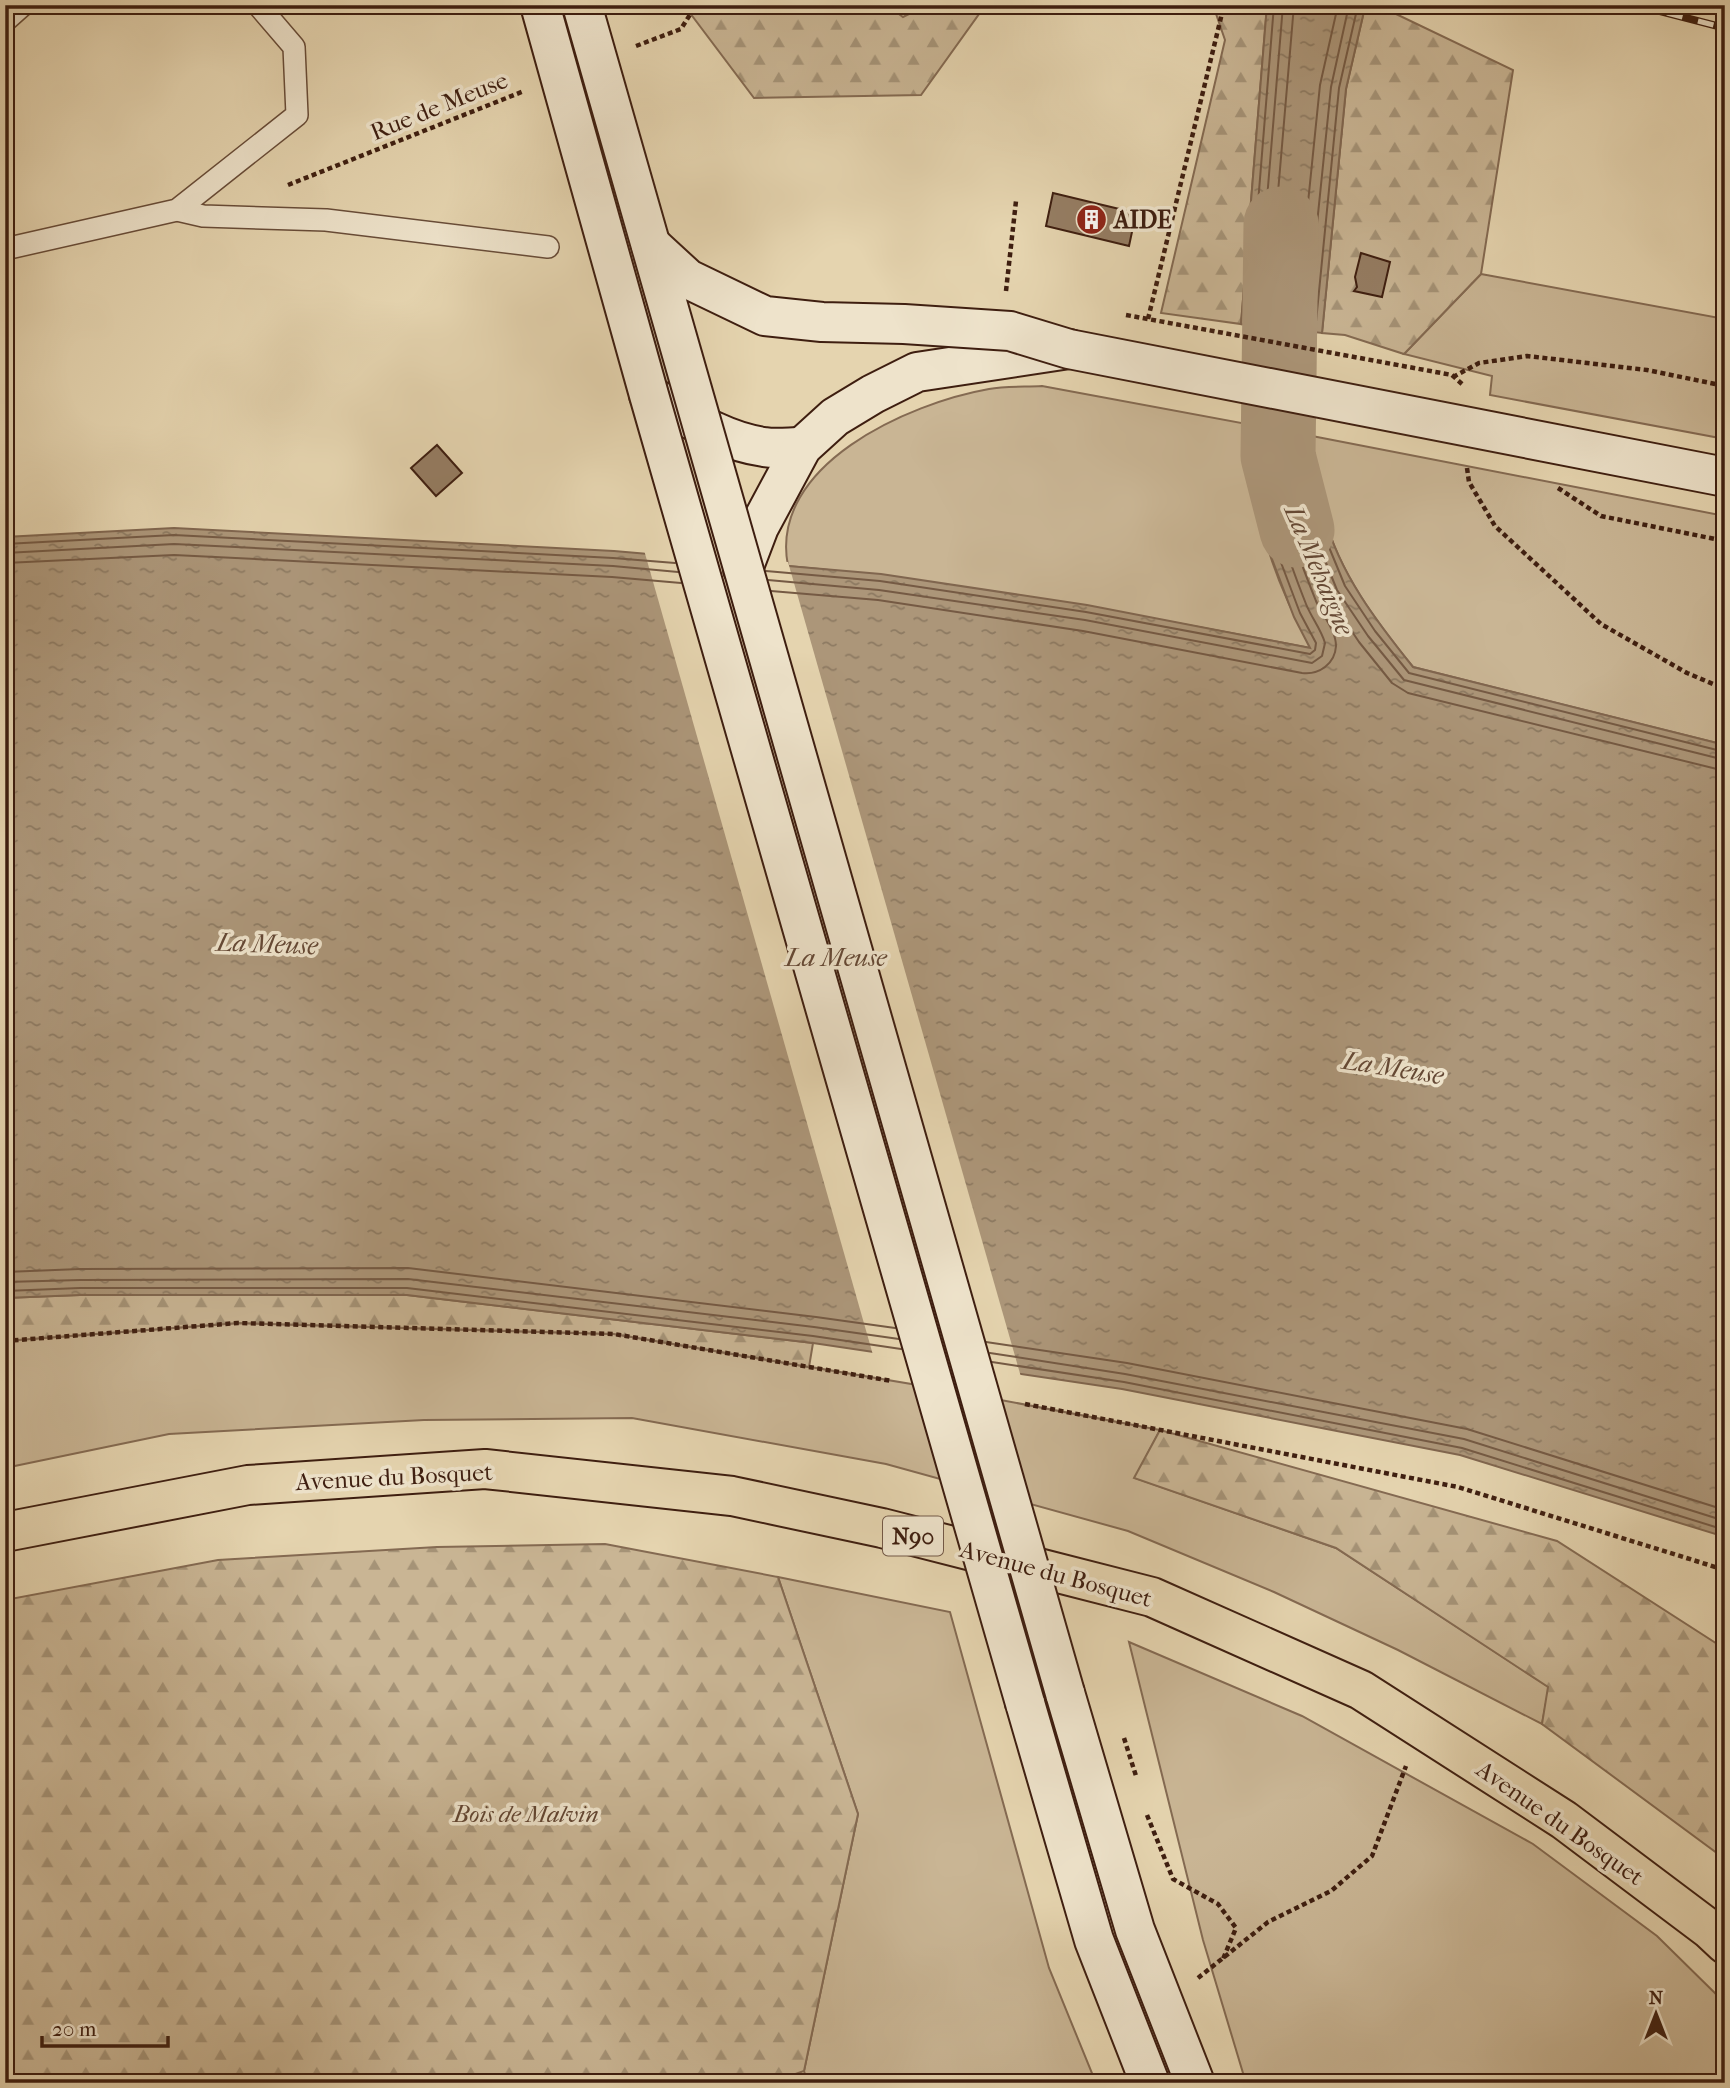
<svg xmlns="http://www.w3.org/2000/svg" width="1730" height="2088" viewBox="0 0 1730 2088" font-family="'IM FELL French Canon',serif">
<style>
.green{fill:#c9b594;stroke:#846a52;stroke-width:2}
.forest{fill:url(#forest-firs);stroke:#846a52;stroke-width:2}
.water{fill:url(#water-ripples);stroke:#80664f;stroke-width:2}
.pier{fill:#e5d4af}
.lines{fill:none;stroke-linecap:round;stroke-linejoin:round}
.shore{stroke:#755a44;stroke-width:2}
.river{stroke:#ac9679;stroke-width:75}
.building{fill:#957d63;stroke:#3e1e10;stroke-width:2}
.lane-casing{stroke:#684c38;stroke-width:24}
.secondary-casing{stroke:#3e1e10;stroke-width:42}
.primary-casing{stroke:#3e1e10;stroke-width:42}
.path{stroke:#3e1e10;stroke-width:4.5;stroke-dasharray:5 3.5;stroke-linecap:butt}
.lane{stroke:#eee3cb;stroke-width:21}
.secondary{stroke:#eee3cb;stroke-width:38}
.primary{stroke:#e5d4af;stroke-width:38}
.rail-casing{stroke:#3e1e10;stroke-width:8}
.rail{stroke:#eee3cb;stroke-width:5;stroke-dasharray:16;stroke-linecap:butt}
.secondary-bridge-casing{stroke:#3e1e10;stroke-width:42;stroke-linecap:butt}
.secondary-bridge{stroke:#eee3cb;stroke-width:38}
.labels{text-anchor:middle;dominant-baseline:central;stroke-width:7;stroke-linejoin:round;paint-order:stroke}
.shield{fill:#eee3cb;stroke:#735948;stroke-width:2}
.shield-label{font-size:23px;font-weight:bold;fill:#3e1e10}
.street-label{font-size:24px;fill:#3e1e10;stroke:#eee3cb}
.poi-label{font-size:24px;font-weight:bold;fill:#3e1e10;stroke:#eee3cb;text-anchor:start}
.park-label{font-size:24px;font-style:italic;fill:#614431;stroke:#eee3cb}
.water-label{font-size:26px;font-style:italic;fill:#644835;stroke:#eee3cb}
</style>
<defs>
<pattern id="forest-firs" width="22" height="20" patternUnits="userSpaceOnUse" patternTransform="scale(1.75)"><rect width="22" height="20" fill="#c9b594"/><path d="M5 1l3.5 6h-7zM16 11l3.5 6h-7z" fill="#a59377"/></pattern>
<pattern id="water-ripples" width="26" height="14" patternUnits="userSpaceOnUse" patternTransform="scale(1.75)"><rect width="26" height="14" fill="#ac9679"/><path d="M2 4q2-2 4 0t4 0M15 11q2-2 4 0t4 0" fill="none" stroke="#8d7a62"/></pattern>
</defs>
<rect width="100%" height="100%" fill="#e5d4af"/>
<filter id="stains"><feTurbulence type="fractalNoise" baseFrequency=".00286" numOctaves="4"/><feColorMatrix values="0 0 0 0 .2 0 0 0 0 .09 0 0 0 0 .02 0 0 0 .5 -.17"/></filter>
<radialGradient id="worn" r=".72"><stop offset=".6" stop-color="#630" stop-opacity="0"/><stop offset="1" stop-color="#630" stop-opacity=".3"/></radialGradient>
<!-- green -->
<g class="green">
<polygon points="1481,274 1725,319 1725,439 1490,395 1492,376 1404,354"/>
<path d="M1042,386L1247,424C1249,445 1249,468 1253,489C1263,545 1284,599 1311,648C1137,615 964,582 788,566C768,465 909,403 989,389C1006,386 1025,387 1042,386Z"/>
<path d="M1312,436L1725,516V745L1413,667C1376,621 1340,574 1324,516C1317,491 1316,462 1312,436Z"/>
<polygon points="238,1323 614,1334 953,1391 1160,1430 1135,1478 1336,1548 1549,1687 1542,1724 1398,1650 1274,1592 1128,1531 886,1464 632,1418 424,1420 169,1434 5,1468 5,1341"/>
<polygon points="778,1577 950,1612 1049,1968 1096,2083 808,2083 804,2071 858,1814"/>
<polygon points="1129,1642 1302,1716 1533,1844 1657,1936 1725,2003 1725,2083 1246,2083 1203,1940"/>
</g>
<!-- forest -->
<g class="forest">
<polygon points="684,5 887,5 903,17 927,5 970,5 979,14 921,95 754,98"/>
<polygon points="1213,5 1267,5 1241,324 1161,313 1225,40"/>
<polygon points="1365,7 1394,13 1513,70 1481,274 1404,354 1345,335 1322,333 1346,89"/>
<polygon points="80,1295 407,1295 813,1343 809,1367 614,1334 238,1323 5,1341 5,1298"/>
<polygon points="1160,1430 1557,1541 1725,1649 1725,1859 1542,1724 1548,1687 1336,1548 1134,1478"/>
<polygon points="605,1544 778,1577 858,1814 804,2071 770,2083 5,2083 5,1600 218,1560 437,1547"/>
</g>
<!-- water -->
<g class="water">
<polygon points="1267,5 1365,7 1346,89 1322,333 1241,324"/>
<path d="M1247,424L1312,436C1316,462 1317,491 1324,516C1340,574 1376,621 1413,667L1725,745V1537L1460,1455L1122,1389L813,1343L407,1295H80L5,1298V537L174,528L614,551L881,574L1087,605L1310,648L1294,617L1267,546L1253,489Z"/>
</g>
<!-- pier -->
<polygon class="pier" points="644,550 788,562 1021,1377 873,1355"/>
<g class="lines">
<!-- shore -->
<g class="shore">
<polyline points="1274,5 1249,315 1252,319 1312,325 1316,322 1339,88 1358,5"/>
<polyline points="1283,5 1258,308 1261,311 1304,316 1308,312 1331,87 1349,5"/>
<polyline points="1294,5 1269,298 1272,301 1295,304 1298,301 1320,85 1338,5"/>
<polyline points="5,544 174,535 613,558 675,563"/>
<polyline points="5,553 174,544 613,566 678,572"/>
<polyline points="5,563 174,555 612,577 681,583"/>
<polyline points="766,571 880,581 1086,612 1310,654 1315,650 1316,643 1300,613 1274,544 1260,487 1255,437 1259,433 1305,444 1317,518 1345,586 1375,631 1409,673 1725,752"/>
<path d="M768,580L879,590L1085,620L1312,663L1322,656L1325,643C1321,629 1311,617 1306,604C1285,551 1270,505 1265,448L1269,444L1298,451L1309,521L1337,590L1368,636L1404,680L1725,760"/>
<path d="M771,591L878,600L1083,631L1302,673C1319,675 1335,664 1336,646C1336,630 1322,615 1316,601C1298,556 1280,510 1277,460L1281,457L1289,460L1299,524L1327,594L1359,642L1392,683L1408,693L1725,771"/>
<polyline points="5,1272 80,1269 408,1268 816,1317 895,1328"/>
<polyline points="5,1282 80,1280 408,1279 814,1327 899,1339"/>
<polyline points="5,1291 80,1288 407,1288 813,1336 901,1349"/>
<polyline points="986,1342 1127,1363 1467,1429 1725,1510"/>
<polyline points="990,1353 1125,1374 1464,1439 1725,1521"/>
<polyline points="992,1362 1124,1382 1462,1448 1725,1530"/>
</g>
<!-- river -->
<polyline class="river" points="1281,224 1278,456 1297,530"/>
</g>
<!-- building -->
<g class="building">
<polygon points="1053,193 1136,213 1129,246 1046,226"/>
<polygon points="1361,253 1390,262 1382,297 1354,291 1357,287 1355,277"/>
<polygon points="437,445 462,473 436,496 411,468"/>
</g>
<g class="lines">
<defs>
<g id="lane">
<polyline points="5,21 23,5"/>
<polyline points="177,210 203,216 326,220 548,247"/>
<polyline points="5,249 177,210 297,115 294,47 258,5"/>
</g>
<g id="secondary">
<path d="M649,395C686,416 721,441 764,447C776,449 790,447 802,447"/>
<polyline points="743,569 759,527 802,447 835,417 873,394 917,372 1069,349"/>
<polyline points="1065,1693 1135,1930 1195,2083"/>
<polyline points="1025,1703 1094,1940 1150,2083"/>
</g>
<polyline id="primary" points="5,1532 248,1485 485,1469 732,1496 882,1528 1152,1597 1361,1690 1564,1820 1709,1929 1725,1944"/>
</defs>
<!-- lane casing -->
<use href="#lane" class="lane-casing"/>
<!-- secondary casing -->
<use href="#secondary" class="secondary-casing"/>
<!-- primary casing -->
<use href="#primary" class="primary-casing"/>
<!-- path -->
<g class="path">
<polyline points="636,46 681,29 696,5"/>
<polyline points="288,185 524,91"/>
<polyline points="1006,291 1016,201"/>
<polyline points="1126,315 1452,375 1462,384"/>
<polyline points="1148,319 1224,5"/>
<polyline points="1453,377 1479,363 1527,356 1647,370 1725,386"/>
<polyline points="1467,468 1469,482 1495,526 1601,624 1687,673 1725,689"/>
<polyline points="1558,488 1601,516 1725,541"/>
<polyline points="5,1341 238,1323 614,1334 892,1381"/>
<polyline points="1025,1404 1458,1487 1725,1570"/>
<polyline points="1124,1738 1136,1776"/>
<polyline points="1147,1815 1173,1879 1218,1904 1236,1928 1223,1959"/>
<polyline points="1198,1978 1268,1922 1331,1891 1372,1856 1406,1766"/>
</g>
<!-- lane -->
<use href="#lane" class="lane"/>
<!-- secondary -->
<use href="#secondary" class="secondary"/>
<!-- primary -->
<use href="#primary" class="primary"/>
<defs>
<polyline id="rail" points="1636,5 1725,28"/>
</defs>
<!-- rail casing -->
<use href="#rail" class="rail-casing"/>
<!-- rail -->
<use href="#rail" class="rail"/>
<defs>
<g id="secondary-bridge">
<polyline points="540,5 649,395 1025,1703"/>
<polyline points="582,5 1065,1693"/>
<polyline points="651,245 688,279 765,316 822,322 904,324 1010,331 1069,349 1725,477"/>
</g>
</defs>
<!-- secondary-bridge casing -->
<use href="#secondary-bridge" class="secondary-bridge-casing"/>
<!-- secondary-bridge -->
<use href="#secondary-bridge" class="secondary-bridge"/>
</g>
<!-- icons -->
<defs>
<symbol id="building-disc" viewBox="-11 -11 22 22"><circle r="9.5" fill="#8f2418" stroke="#eee3cb"/><path d="M-4-6H4V6H1V3H-1V6H-4ZM-2.5-4.3h1.7v1.8h-1.7ZM.8-4.3h1.7v1.8H.8ZM-2.5-1h1.7V.8h-1.7ZM.8-1h1.7V.8H.8Z" fill="#fff"/></symbol>
</defs>
<g fill-rule="evenodd">
<use href="#building-disc" x="1074" y="202" width="35" height="35"/>
</g>
<g class="labels">
<!-- shield labels -->
<rect class="shield" x="883" y="1516.5" width="60" height="39" rx="5"/>
<g class="shield-label">
<text x="913" y="1536">N90</text>
</g>
<!-- street labels -->
<g class="street-label">
<text transform="translate(439 106) rotate(-22)">Rue de Meuse</text>
<text transform="translate(394 1477) rotate(-3)">Avenue du Bosquet</text>
<text transform="translate(1056 1574) rotate(15)">Avenue du Bosquet</text>
<text transform="translate(1560 1823) rotate(35)">Avenue du Bosquet</text>
</g>
<!-- poi labels -->
<g class="poi-label">
<text x="1114" y="220">AIDE</text>
</g>
<!-- park labels -->
<g class="park-label">
<text x="526" y="1814">Bois de Malvin</text>
</g>
<!-- water labels -->
<g class="water-label">
<text transform="translate(1319 570) rotate(67)">La Mehaigne</text>
<text transform="translate(267 944) rotate(2)">La Meuse</text>
<text x="836" y="957">La Meuse</text>
<text transform="translate(1393 1068) rotate(9)">La Meuse</text>
</g>
</g>
<!-- margin -->
<rect width="1730" height="2088" fill="none" stroke="#e5d4af" stroke-width="28"/>
<rect x="7" y="7" width="1716" height="2074" fill="none" stroke="#3e1e10" stroke-width="3.5"/>
<rect x="14" y="14" width="1702" height="2060" fill="none" stroke="#3e1e10" stroke-width="2"/>
<!-- north arrow -->
<g transform="translate(1656 2014)" stroke="#eee3cb" stroke-width="5" paint-order="stroke">
<path d="M0-5L12 26L0 18L-12 26Z" fill="#3e1e10"/>
<text y="-10" font-size="19" font-weight="bold" text-anchor="middle" fill="#3e1e10">N</text>
</g>
<!-- scale -->
<path d="M42 2036v10h126v-10" fill="none" stroke="#3e1e10" stroke-width="3.5"/>
<text x="52" y="2036" font-size="21" fill="#3e1e10" stroke="#eee3cb" stroke-width="5" paint-order="stroke">20 m</text>
<rect width="100%" height="100%" filter="url(#stains)"/>
<rect width="100%" height="100%" fill="url(#worn)"/>
</svg>
